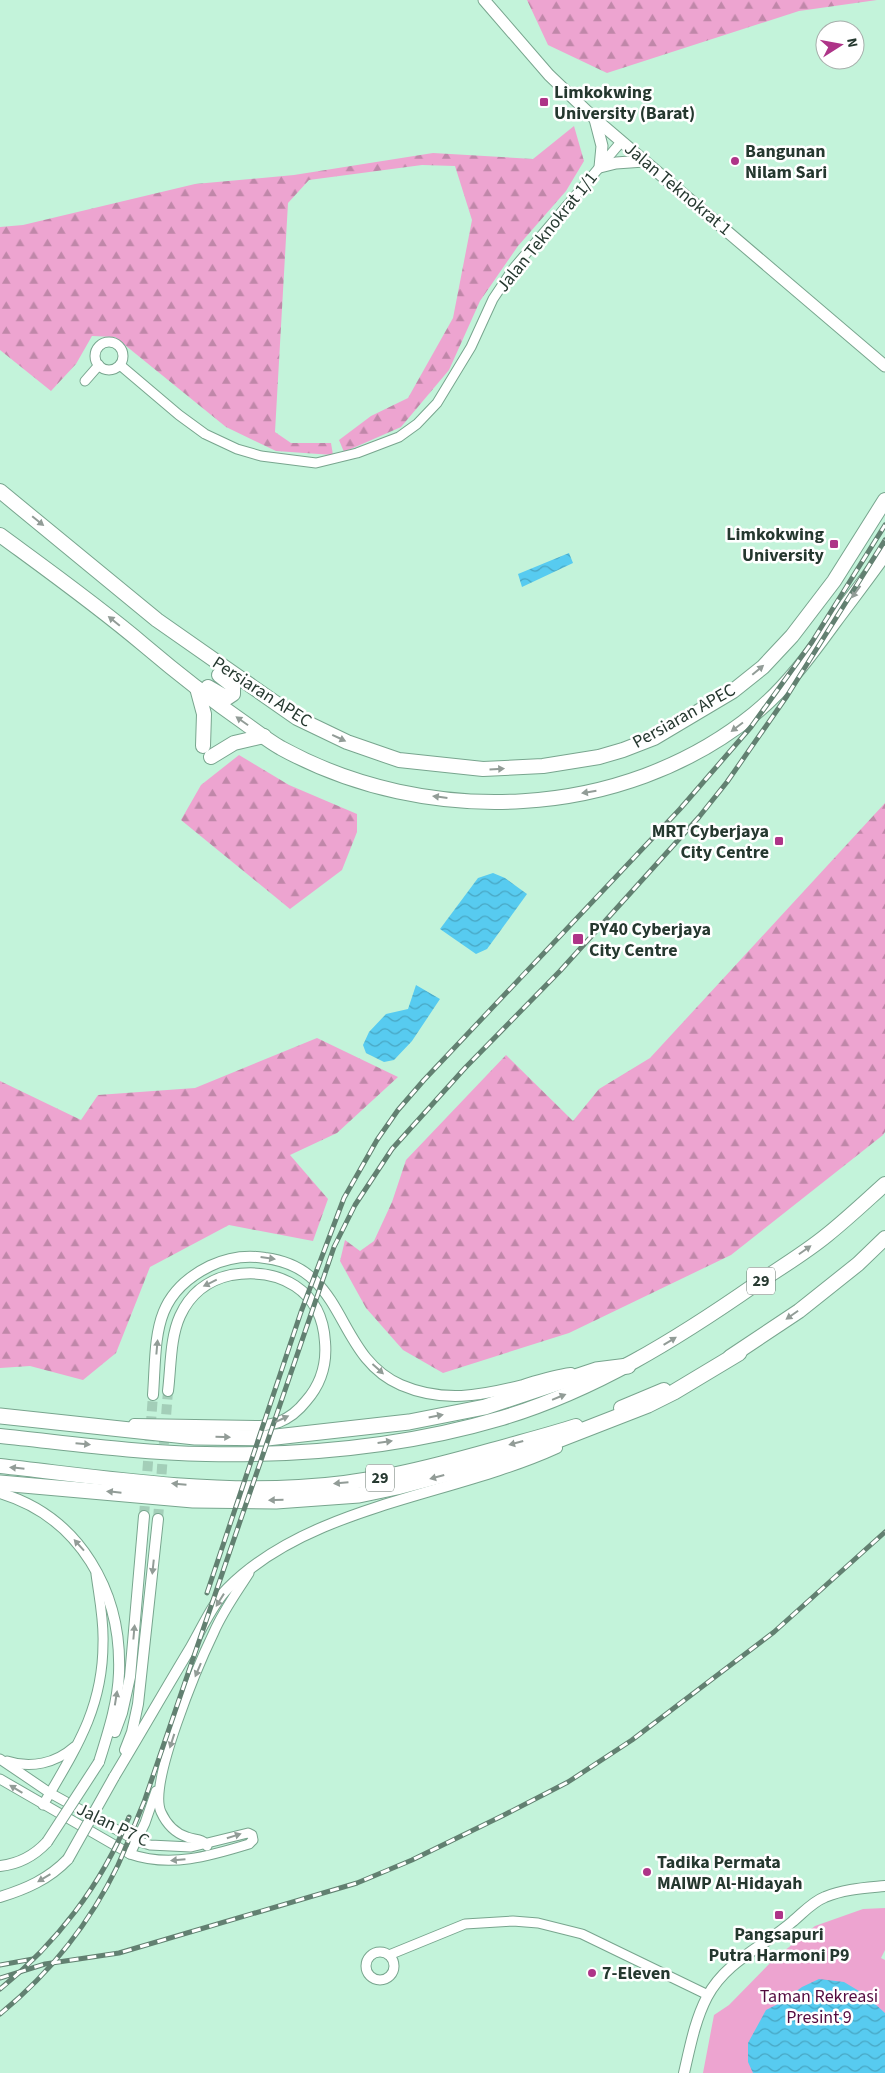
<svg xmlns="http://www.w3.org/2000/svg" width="885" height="2073" viewBox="0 0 885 2073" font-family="'Source Sans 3',sans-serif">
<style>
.forest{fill:url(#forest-firs)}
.park{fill:#eda4d0}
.water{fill:url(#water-waves)}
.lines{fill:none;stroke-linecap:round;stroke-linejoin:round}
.tertiary-tunnel{stroke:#a3ceb8;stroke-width:10;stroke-dasharray:10 5;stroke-linecap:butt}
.minor-casing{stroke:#78a58e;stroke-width:11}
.tertiary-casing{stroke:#78a58e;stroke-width:12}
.secondary-casing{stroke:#78a58e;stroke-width:13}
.primary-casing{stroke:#78a58e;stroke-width:16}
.trunk-casing{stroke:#78a58e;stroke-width:16}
.motorway-casing{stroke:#78a58e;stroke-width:17}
.minor{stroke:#fff;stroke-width:9}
.tertiary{stroke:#fff;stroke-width:10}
.secondary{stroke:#fff;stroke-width:11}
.primary{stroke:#fff;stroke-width:14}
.trunk{stroke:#fff;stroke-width:14}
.motorway{stroke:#fff;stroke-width:15}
.rail-casing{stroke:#628071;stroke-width:5}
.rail{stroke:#fff;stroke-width:3;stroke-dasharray:9;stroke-linecap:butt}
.tertiary-bridge-casing{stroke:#78a58e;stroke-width:12;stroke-linecap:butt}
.tertiary-bridge{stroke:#fff;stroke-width:10}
.oneway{fill:#929c97}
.poi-dot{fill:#ae3488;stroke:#fff;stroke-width:2}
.labels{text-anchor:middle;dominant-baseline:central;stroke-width:5;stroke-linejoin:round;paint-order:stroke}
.shield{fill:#fff;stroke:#66746d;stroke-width:1}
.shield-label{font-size:16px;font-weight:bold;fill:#25382f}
.poi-label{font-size:18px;font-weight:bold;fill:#25382f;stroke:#fff;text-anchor:start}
.street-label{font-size:18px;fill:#25382f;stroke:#fff}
.park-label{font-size:18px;fill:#530b3f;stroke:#fff}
</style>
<defs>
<pattern id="forest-firs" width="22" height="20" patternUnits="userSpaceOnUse" patternTransform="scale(1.25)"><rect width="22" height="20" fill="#eda4d0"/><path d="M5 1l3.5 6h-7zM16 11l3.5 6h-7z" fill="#c087a9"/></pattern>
<pattern id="water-waves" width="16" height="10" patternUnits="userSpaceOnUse" patternTransform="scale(1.25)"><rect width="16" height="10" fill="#57cbf0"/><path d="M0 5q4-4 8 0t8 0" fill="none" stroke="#48a6c3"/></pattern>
</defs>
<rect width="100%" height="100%" fill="#c3f3da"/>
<!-- forest -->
<g class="forest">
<polygon points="527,0 877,0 799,11 607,73 548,45"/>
<polygon points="574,126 584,161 566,191 518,246 480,301 449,370 401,427 344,452 339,440 371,416 408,398 453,318 472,220 455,166 422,165 309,180 288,203 275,432 291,443 331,443 333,455 276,451 226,427 115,337 92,336 76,364 51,391 0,350 0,227 23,225 195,184 294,175 433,153 533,159"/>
<polygon points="239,755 289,785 357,814 357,832 342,870 290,909 181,820 201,785"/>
<polygon points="885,803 885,1132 883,1135 731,1255 569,1333 443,1373 403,1350 366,1308 340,1261 345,1240 360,1251 374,1241 392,1202 406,1160 506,1055 573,1121 599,1089 650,1058"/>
<polygon points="317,1038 398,1077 337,1133 290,1155 328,1199 313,1241 229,1225 150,1267 116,1353 83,1380 30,1366 0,1368 0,1081 81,1120 98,1095 195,1088"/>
</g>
<!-- park -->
<polygon class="park" points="885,1908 885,1950 881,1958 885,1960 885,2073 703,2073 714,2015 729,2005 773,1960 815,1926 863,1909"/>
<!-- water -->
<g class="water">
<polygon points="569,553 573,563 522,587 518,574"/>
<polygon points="493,873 505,878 527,894 487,949 476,954 440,929 478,878"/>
<polygon points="416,985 440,999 412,1041 394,1060 384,1062 366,1053 363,1045 369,1032 386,1014 408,1009"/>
<polygon points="819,1979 844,1982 864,1994 885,2013 885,2073 753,2073 748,2062 748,2043 766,2010 780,2003 802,1987"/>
</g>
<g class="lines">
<!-- tertiary-tunnel -->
<g class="tertiary-tunnel">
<polyline points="144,1516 153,1395"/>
<polyline points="158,1519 168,1391"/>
</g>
<defs>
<g id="minor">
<circle cx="109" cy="356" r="14"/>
<polyline points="120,365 179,415 205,434 237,449 261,456 316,463 357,453 399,437 417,424 437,403 471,347 493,299 513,269 621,142"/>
<polyline points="85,381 99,365"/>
<path d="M0,1759L50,1793L137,1841L150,1845L191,1847L248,1833L252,1835L253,1840L249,1844C210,1856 170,1868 130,1854L0,1779"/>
<path d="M7,1761C31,1769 56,1763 74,1747"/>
<path d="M43,1805C75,1750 103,1709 103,1643C104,1620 99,1597 96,1574"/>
<path d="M207,1846C203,1838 194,1840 187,1837C175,1833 166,1823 161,1812C148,1783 199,1663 214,1632C223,1611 237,1592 249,1573"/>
<polyline points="130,1854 145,1823 156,1791"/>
<circle cx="380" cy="1966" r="14"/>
<polyline points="389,1955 465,1924 513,1921 538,1923 582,1934 708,1995"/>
</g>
<g id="tertiary">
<path d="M153,1395C157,1338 151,1295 210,1266C227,1258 247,1255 265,1258C348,1268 334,1356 401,1385C443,1403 480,1396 523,1385C539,1380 554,1375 571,1373"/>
<path d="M134,1424L260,1426C266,1425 273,1424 279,1422C289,1418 299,1410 306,1401C321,1384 327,1365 325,1342C322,1290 280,1267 231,1275C208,1280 190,1294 180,1316C170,1338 171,1367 168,1391"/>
<path d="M0,1493C80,1517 122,1592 119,1673C118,1703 108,1733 99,1762"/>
<polyline points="115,1732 122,1713 130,1677 144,1516"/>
<polyline points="125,1750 132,1732 138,1704 158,1519"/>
<path d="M114,1777C140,1734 165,1690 191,1647C201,1630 213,1603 227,1589C310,1505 452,1496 557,1448"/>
<path d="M0,1866C19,1864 34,1856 47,1842"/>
<path d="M0,1897C26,1889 49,1879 68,1859"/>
<path d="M684,2073C690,2047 695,2020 707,1997C726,1961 763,1947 792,1922C803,1913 812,1902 825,1897C844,1889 865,1888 885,1886"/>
</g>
<g id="secondary">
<polyline points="484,0 549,75 594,118 885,366"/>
<polyline points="595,119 602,146 600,167 616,163 644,161"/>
</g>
<g id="primary">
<polyline points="0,491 157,620 297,718 347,742 399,760 483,769 543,766 599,757 623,750 654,738 733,691 763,667 792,636 834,581 885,500"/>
<path d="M0,535C49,571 98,606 144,645C177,673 210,699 246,724C257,732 269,741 281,748C427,828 622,821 754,714C786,688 810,655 834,622C851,599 869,576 885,553"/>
<polyline points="208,687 227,698 233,694 233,686 219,675"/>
<polyline points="197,688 204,714 203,746"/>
<polyline points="211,757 234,743 264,736"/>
</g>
<g id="trunk">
<polyline points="730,1357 799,1311 858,1264 885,1238"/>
<polyline points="621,1408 664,1390"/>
<path d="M0,1436C68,1443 138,1453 206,1454C305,1456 407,1446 502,1418C595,1390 677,1339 756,1284C780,1268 805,1253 827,1235C847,1219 866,1201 885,1184"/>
<path d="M0,1466C99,1477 199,1493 299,1487C365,1484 428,1468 492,1450C520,1442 548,1435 576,1426"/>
</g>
<g id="motorway">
<polyline points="0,1416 195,1437 267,1438 409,1422 485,1407 596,1370 628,1366"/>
<polyline points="0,1483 193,1500 276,1501 359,1495 397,1487 522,1454 648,1405 674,1392 739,1353"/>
</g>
</defs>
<!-- minor casing -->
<use href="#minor" class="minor-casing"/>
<!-- tertiary casing -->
<use href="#tertiary" class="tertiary-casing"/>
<!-- secondary casing -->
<use href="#secondary" class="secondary-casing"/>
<!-- primary casing -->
<use href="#primary" class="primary-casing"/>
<!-- trunk casing -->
<use href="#trunk" class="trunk-casing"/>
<!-- motorway casing -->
<use href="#motorway" class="motorway-casing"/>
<!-- minor -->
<use href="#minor" class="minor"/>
<!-- tertiary -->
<use href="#tertiary" class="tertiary"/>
<!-- secondary -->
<use href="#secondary" class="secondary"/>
<!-- primary -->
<use href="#primary" class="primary"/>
<!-- trunk -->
<use href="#trunk" class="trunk"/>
<!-- motorway -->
<use href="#motorway" class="motorway"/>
<defs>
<g id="rail">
<polyline points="207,1593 301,1312 344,1198 377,1140 398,1110 424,1080 680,809 751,727 812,642 885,525"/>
<polyline points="0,1965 33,1959"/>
<polyline points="0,1978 45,1964 119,1953 357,1883 412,1860 504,1815 568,1782 632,1740 774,1632 885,1532"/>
<path d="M0,1989C56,1944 102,1884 129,1817"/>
<path d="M0,2014C49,1974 90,1923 118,1865C127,1845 135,1823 144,1802L334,1247L355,1205L392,1149L465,1068L560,971L699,817L727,782L787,696L885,540"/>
</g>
</defs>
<!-- rail casing -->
<use href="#rail" class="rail-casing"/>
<!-- rail -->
<use href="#rail" class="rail"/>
<defs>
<g id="tertiary-bridge">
<polyline points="47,1842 99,1762"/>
<polyline points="68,1859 114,1777"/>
</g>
</defs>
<!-- tertiary-bridge casing -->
<use href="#tertiary-bridge" class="tertiary-bridge-casing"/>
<!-- tertiary-bridge -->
<use href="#tertiary-bridge" class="tertiary-bridge"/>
</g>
<!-- one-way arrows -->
<defs><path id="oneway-solid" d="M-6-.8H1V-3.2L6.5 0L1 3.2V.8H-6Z" transform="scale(1.25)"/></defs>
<g class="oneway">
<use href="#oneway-solid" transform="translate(38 521) rotate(39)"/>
<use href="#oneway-solid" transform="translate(856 592) rotate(126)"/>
<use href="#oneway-solid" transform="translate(114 621) rotate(-141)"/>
<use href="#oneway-solid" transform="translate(758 670) rotate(-40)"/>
<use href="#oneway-solid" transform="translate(242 721) rotate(-145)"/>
<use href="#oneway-solid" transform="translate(737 727) rotate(143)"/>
<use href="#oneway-solid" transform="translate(339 738) rotate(25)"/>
<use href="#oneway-solid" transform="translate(497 769) rotate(-3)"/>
<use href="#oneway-solid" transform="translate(589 792) rotate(171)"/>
<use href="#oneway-solid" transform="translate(440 797) rotate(-173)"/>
<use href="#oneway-solid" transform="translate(805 1250) rotate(-35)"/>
<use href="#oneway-solid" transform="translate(268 1258) rotate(8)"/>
<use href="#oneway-solid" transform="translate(210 1283) rotate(154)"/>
<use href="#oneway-solid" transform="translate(792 1315) rotate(145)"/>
<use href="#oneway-solid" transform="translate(670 1341) rotate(-31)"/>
<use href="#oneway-solid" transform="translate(157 1347) rotate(-85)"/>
<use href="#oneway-solid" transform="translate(378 1369) rotate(42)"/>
<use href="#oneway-solid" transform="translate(559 1397) rotate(-22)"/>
<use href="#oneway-solid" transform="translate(436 1416) rotate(-11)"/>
<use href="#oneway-solid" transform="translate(282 1419) rotate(-25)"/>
<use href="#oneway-solid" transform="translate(223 1437) rotate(1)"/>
<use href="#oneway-solid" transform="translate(385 1442) rotate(-8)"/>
<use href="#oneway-solid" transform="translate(516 1443) rotate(165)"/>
<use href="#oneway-solid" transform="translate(83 1444) rotate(5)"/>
<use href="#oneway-solid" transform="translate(17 1468) rotate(-174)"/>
<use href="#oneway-solid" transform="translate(437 1477) rotate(165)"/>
<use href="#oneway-solid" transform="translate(341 1483) rotate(175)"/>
<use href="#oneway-solid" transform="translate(179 1484) rotate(-175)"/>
<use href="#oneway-solid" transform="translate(114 1492) rotate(-174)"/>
<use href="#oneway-solid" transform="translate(276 1500) rotate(179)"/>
<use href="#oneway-solid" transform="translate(79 1545) rotate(-132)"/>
<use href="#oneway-solid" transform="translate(153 1567) rotate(96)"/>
<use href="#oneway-solid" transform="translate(220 1600) rotate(122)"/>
<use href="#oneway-solid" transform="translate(134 1632) rotate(-85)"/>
<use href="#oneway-solid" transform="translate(198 1670) rotate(113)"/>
<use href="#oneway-solid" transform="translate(116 1698) rotate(-81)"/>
<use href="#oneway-solid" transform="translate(172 1741) rotate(108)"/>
<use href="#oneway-solid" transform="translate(16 1789) rotate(-149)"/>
<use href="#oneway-solid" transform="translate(234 1836) rotate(-17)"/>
<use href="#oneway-solid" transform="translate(178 1860) rotate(175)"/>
<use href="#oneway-solid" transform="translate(44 1878) rotate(149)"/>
</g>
<!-- markers -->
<g class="poi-dot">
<rect x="539" y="97" width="10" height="10" rx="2.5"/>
<circle cx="735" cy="161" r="5"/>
<rect x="829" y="539" width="10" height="10" rx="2.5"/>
<rect x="774" y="836" width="10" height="10" rx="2.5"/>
<rect x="572" y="933" width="12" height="12" rx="2.5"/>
<circle cx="647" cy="1872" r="5"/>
<rect x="774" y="1910" width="10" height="10" rx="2.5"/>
<circle cx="592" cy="1973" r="5"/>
</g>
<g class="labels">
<!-- shield labels -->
<g class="shield">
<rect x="747" y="1267.5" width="28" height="27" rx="4"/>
<rect x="366" y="1464.5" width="28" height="27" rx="4"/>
</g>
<g class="shield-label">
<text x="761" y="1281">29</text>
<text x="380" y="1478">29</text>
</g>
<!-- poi labels -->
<g class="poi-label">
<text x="554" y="92">Limkokwing<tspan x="554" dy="21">University (Barat)</tspan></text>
<text x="745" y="151">Bangunan<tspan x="745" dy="21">Nilam Sari</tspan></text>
<text x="824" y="534" text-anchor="end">Limkokwing<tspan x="824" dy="21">University</tspan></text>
<text x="769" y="831" text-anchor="end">MRT Cyberjaya<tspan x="769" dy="21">City Centre</tspan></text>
<text x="589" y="929">PY40 Cyberjaya<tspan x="589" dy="21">City Centre</tspan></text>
<text x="657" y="1862">Tadika Permata<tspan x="657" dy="21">MAIWP Al-Hidayah</tspan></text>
<text x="779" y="1934" text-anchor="middle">Pangsapuri<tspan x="779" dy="21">Putra Harmoni P9</tspan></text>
<text x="602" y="1973">7-Eleven</text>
</g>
<!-- street labels -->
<g class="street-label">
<text transform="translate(678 189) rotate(40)">Jalan Teknokrat 1</text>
<text transform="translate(547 232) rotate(-51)">Jalan Teknokrat 1/1</text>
<text transform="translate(262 692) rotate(33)">Persiaran APEC</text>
<text transform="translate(684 716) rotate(-29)">Persiaran APEC</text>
<text transform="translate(113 1825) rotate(26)">Jalan P7 C</text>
</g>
<!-- park labels -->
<g class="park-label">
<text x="819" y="1996">Taman Rekreasi<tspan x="819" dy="21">Presint 9</tspan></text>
</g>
</g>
<!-- north arrow -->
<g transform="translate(840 45) rotate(79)"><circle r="24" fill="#ffffff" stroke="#a8afac"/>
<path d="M0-4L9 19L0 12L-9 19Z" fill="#ae3488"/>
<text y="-8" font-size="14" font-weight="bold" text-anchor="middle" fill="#25382f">N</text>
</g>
</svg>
